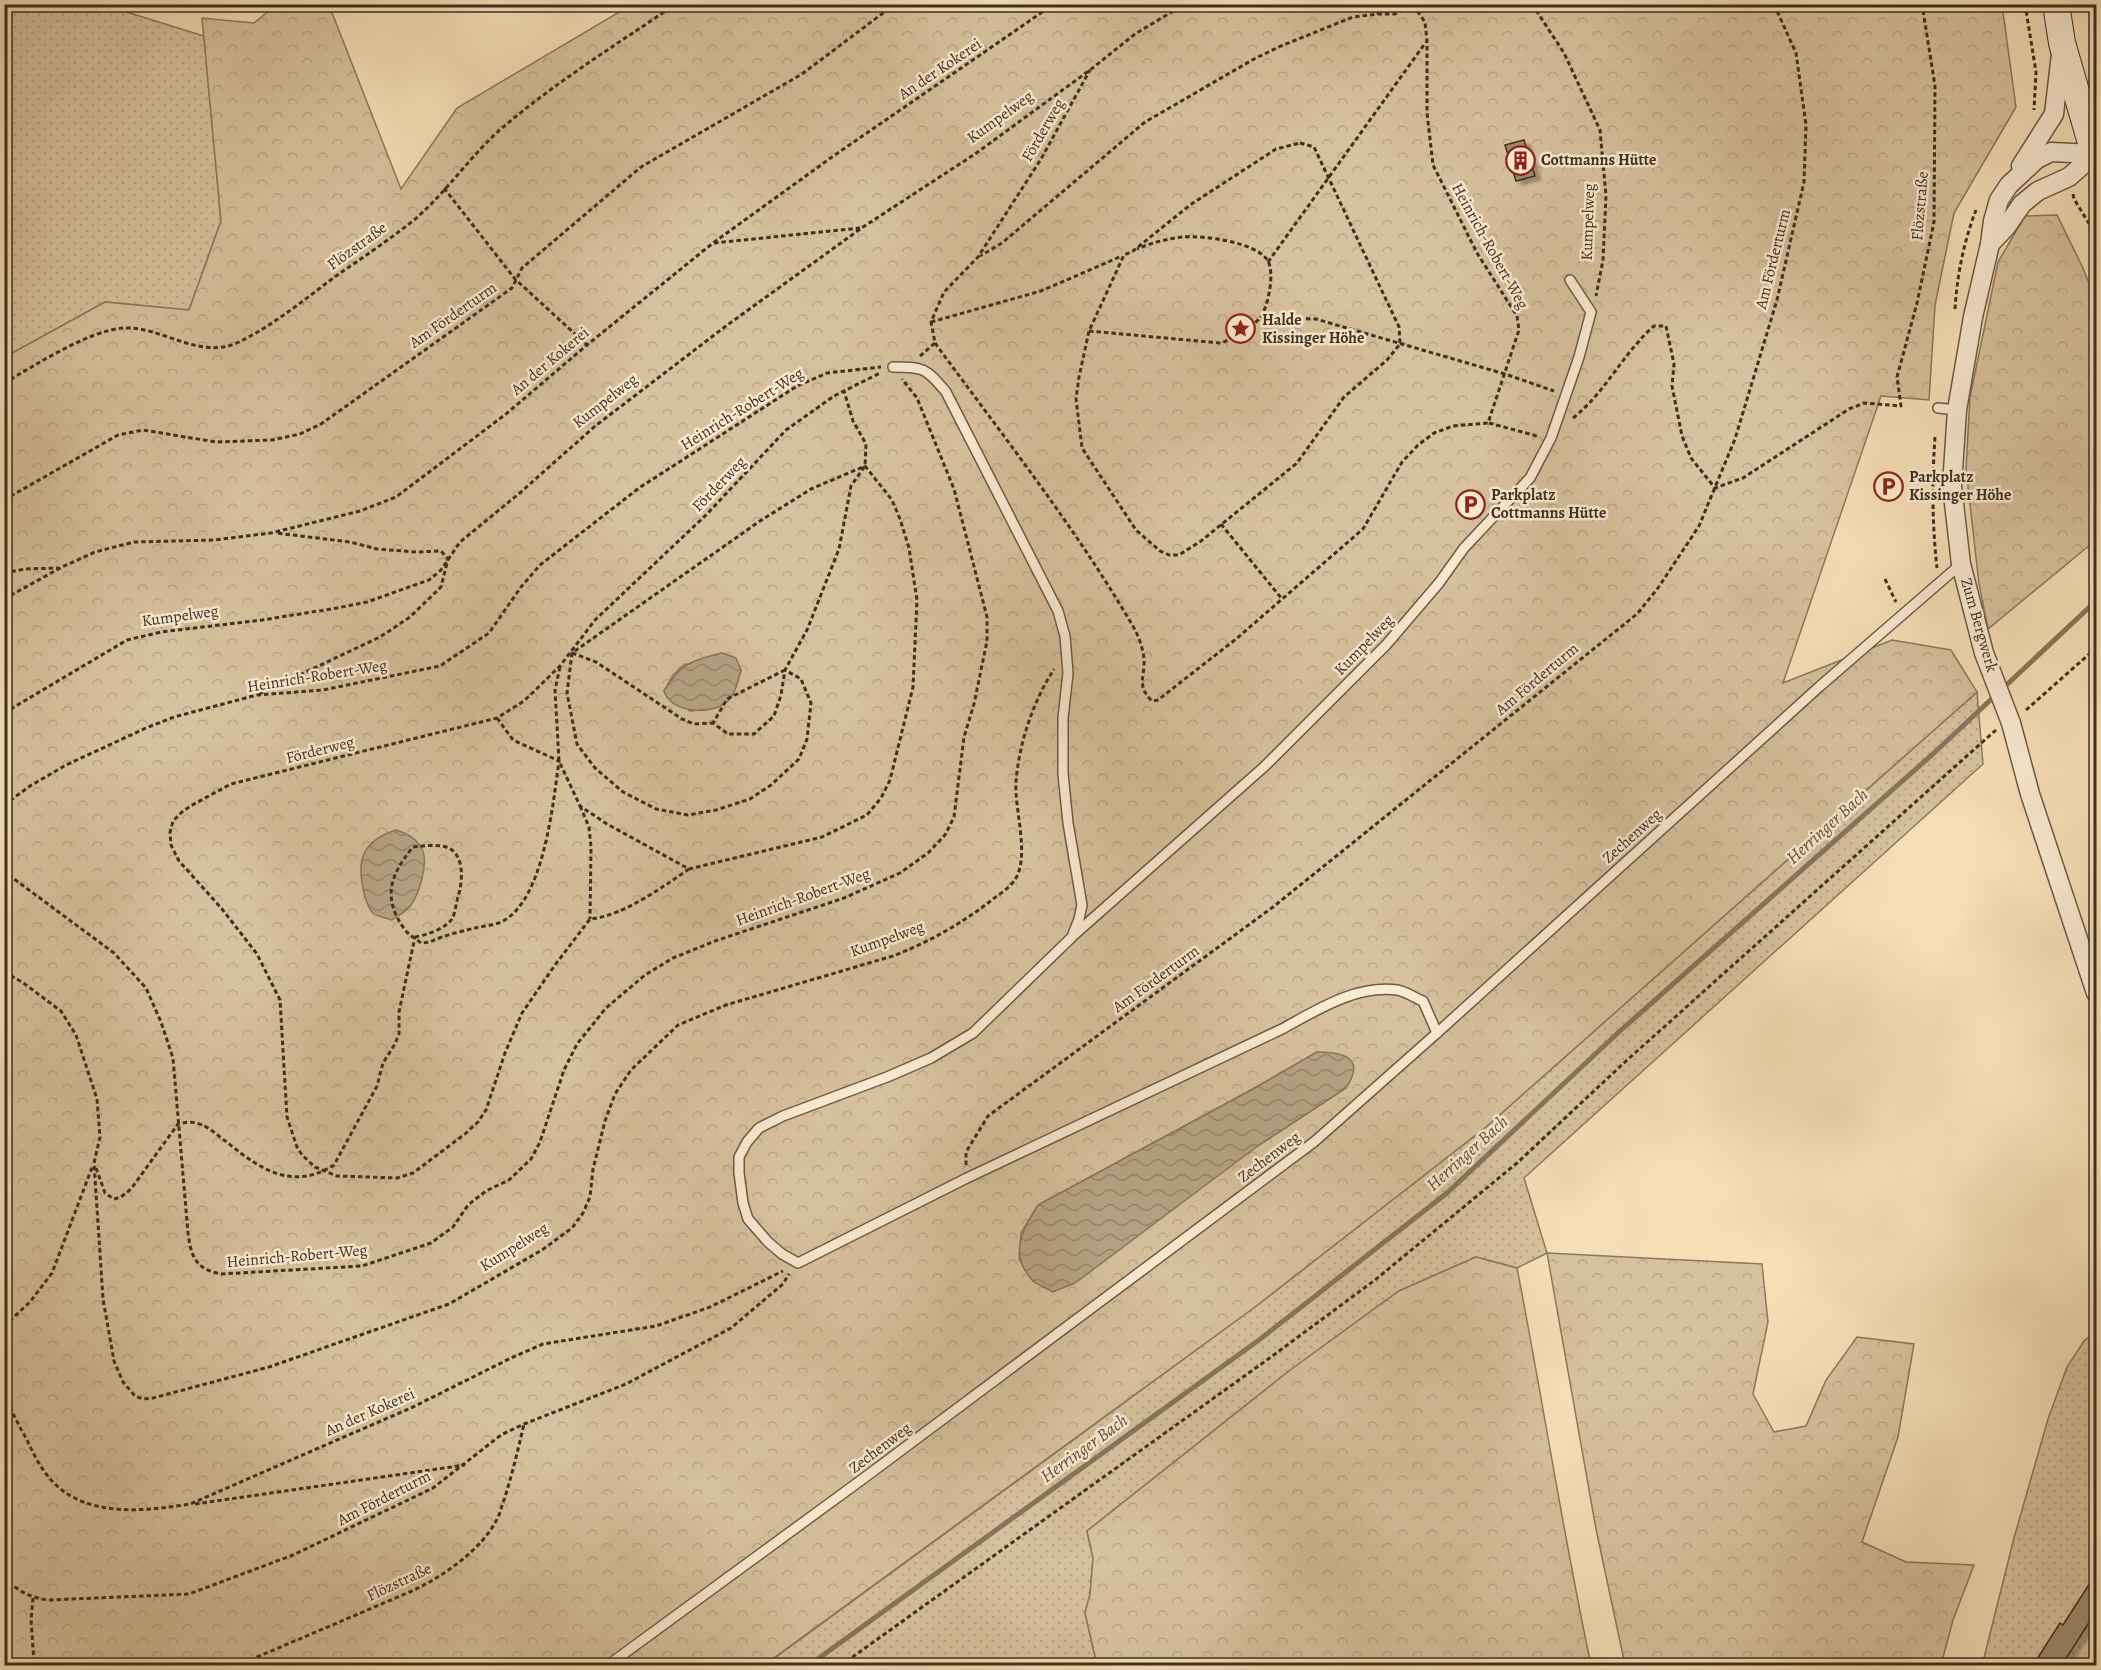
<svg xmlns="http://www.w3.org/2000/svg" width="2101" height="1670" viewBox="0 0 2101 1670" font-family="Alegreya,serif">
<style>
.grass{fill:url(#grass-dots);stroke:#8b785e;stroke-width:1.5}
.forest{fill:url(#forest-crowns);stroke:#8b785e;stroke-width:1.5;fill-rule:evenodd}
.water{fill:url(#water-waves);stroke:#87755c;stroke-width:1.5}
.lines{fill:none;stroke-linecap:round;stroke-linejoin:round}
.stream{stroke:#87755c;stroke-width:5}
.building{fill:#9e8b6f;stroke:#3e2f1f;stroke-width:1.5;filter:url(#shadow)}
.service-casing{stroke:#6c5b45;stroke-width:12}
.minor-casing{stroke:#6c5b45;stroke-width:21}
.secondary-casing{stroke:#3e2f1f;stroke-width:28}
.path{stroke:#3e2f1f;stroke-width:3;stroke-dasharray:4.5 3;stroke-linecap:butt}
.service{stroke:#faead1;stroke-width:9}
.minor{stroke:#faead1;stroke-width:18}
.secondary{stroke:#faead1;stroke-width:26}
.labels{text-anchor:middle;dominant-baseline:central;stroke-width:5;stroke-linejoin:round;paint-order:stroke}
.street-label{font-size:16px;fill:#3e2f1f;stroke:#faead1}
.poi-label{font-size:16px;font-weight:bold;fill:#3e2f1f;stroke:#faead1;text-anchor:start}
.water-label{font-size:18px;font-style:italic;fill:#5c4c38;stroke:#faead1}
</style>
<defs>
<pattern id="grass-dots" width="8" height="8" patternUnits="userSpaceOnUse" patternTransform="scale(1.5)"><rect width="8" height="8" fill="#d8c19e"/><path d="M2 2h.1M6 6h.1" fill="none" stroke="#baa688" stroke-width="1.8" stroke-linecap="round"/></pattern>
<pattern id="forest-crowns" width="20" height="18" patternUnits="userSpaceOnUse" patternTransform="scale(1.5)"><rect width="20" height="18" fill="#d8c19e"/><path d="M2 6a3 3 0 1 1 6 0M12 15a3 3 0 1 1 6 0" fill="none" stroke="#baa688"/></pattern>
<pattern id="water-waves" width="16" height="10" patternUnits="userSpaceOnUse" patternTransform="scale(1.5)"><rect width="16" height="10" fill="#b8a384"/><path d="M0 5q4-4 8 0t8 0" fill="none" stroke="#97856b"/></pattern>
<filter id="shadow"><feDropShadow dx="6" dy="4" stdDeviation="1.5" flood-color="#0004"/></filter>
</defs>
<rect width="100%" height="100%" fill="#f7dfb8"/>
<filter id="stains"><feTurbulence type="fractalNoise" baseFrequency=".00333" numOctaves="4"/><feColorMatrix values="0 0 0 0 .2 0 0 0 0 .09 0 0 0 0 .02 0 0 0 .5 -.17"/></filter>
<radialGradient id="worn" r=".72"><stop offset=".6" stop-color="#630" stop-opacity="0"/><stop offset="1" stop-color="#630" stop-opacity=".3"/></radialGradient>
<!-- grass -->
<g class="grass">
<polygon points="5,5 104,5 204,36 221,221 189,310 105,302 5,357"/>
<polygon points="1977,692 1983,764 1524,1178 1547,1253 1517,1268 1476,1257 1399,1291 1289,1371 1087,1531 1093,1558 1090,1594 1085,1613 1097,1665 764,1666 1255,1307 1486,1127"/>
<polygon points="2096,1331 2096,1665 1982,1666 2014,1538 2048,1419 2067,1367 2084,1341"/>
</g>
<!-- forest -->
<g class="forest">
<path d="M276,5H329L401,189L457,108L631,5H2002L2016,107L1954,213L1935,305L1929,400L1881,396L1783,683L1892,640L1951,650L1977,692L1486,1127L1255,1307L764,1665L5,1666V357L105,302L189,310L221,221L202,18L254,23ZM685,664L741,670C730,706 728,706 690,711L664,691L673,675ZM1317,1052L1346,1088L1259,1145L1033,1281L1019,1259L1021,1233L1038,1205L1253,1089Z"/>
<polygon points="2057,215 2082,266 2096,301 2096,540 1988,629 1979,584 1966,469 1970,397 1998,262 2025,216"/>
<polygon points="1547,1253 1762,1264 1768,1322 1753,1394 1774,1432 1806,1426 1826,1380 1857,1337 1914,1344 1898,1437 1862,1542 1906,1562 1974,1565 1953,1620 1941,1665 1625,1665 1596,1529"/>
<path d="M1476,1257L1517,1268C1543,1401 1563,1534 1591,1665H1097L1085,1613L1090,1594L1093,1558L1087,1531L1289,1371L1399,1291Z"/>
</g>
<!-- water -->
<g class="water">
<path d="M722,653L736,658L741,670C738,680 736,693 729,700C714,716 671,714 664,691C680,664 692,660 722,653Z"/>
<path d="M396,830C406,833 417,839 422,849C429,862 419,894 411,905C407,911 399,915 392,920C387,918 378,917 374,914C368,909 366,900 364,893C356,860 362,841 396,830Z"/>
<path d="M1317,1052C1344,1052 1366,1058 1346,1088L1259,1145L1075,1283L1053,1292C1047,1288 1037,1285 1032,1280C1008,1253 1023,1230 1038,1205L1253,1089Z"/>
</g>
<g class="lines">
<!-- stream -->
<polyline class="stream" points="808,1666 1259,1340 1447,1193 1620,1031 1934,753 2096,601"/>
</g>
<!-- building -->
<g class="building">
<polygon points="1524,140 1535,176 1516,181 1505,145"/>
<polygon points="2097,1572 2097,1610 2062,1665 2047,1665 2037,1659 2060,1623 2063,1625"/>
</g>
<g class="lines">
<defs>
<g id="service">
<path d="M893,367C924,367 926,368 946,392L1058,611L1065,636L1068,673L1063,718V774L1068,823L1082,905L1079,919L1072,937L973,1033L931,1058L887,1077L783,1116L759,1128L747,1142L739,1157V1173L743,1203L748,1219L768,1242L782,1254L798,1263L967,1178L1282,1029C1317,1010 1355,985 1397,990C1405,991 1415,998 1423,1001L1437,1033"/>
<polyline points="1938,408 1957,410"/>
<polyline points="1074,935 1265,766 1386,645 1439,583 1464,548 1530,478 1551,438 1579,357 1591,312 1570,280"/>
<polyline points="607,1666 864,1478 1314,1142 1437,1033 1819,687 1961,564"/>
</g>
<g id="minor">
<polyline points="2095,154 2051,152 2037,159 2009,185 1999,200 1993,221 1990,244 1973,317 1957,410 1952,486 1961,564 1984,653 2011,723 2030,794 2096,993"/>
<polyline points="2021,166 2054,114 2061,54"/>
<polyline points="1990,244 2006,227 2022,204 2038,191 2069,177 2095,154"/>
</g>
<polyline id="secondary" points="2056,4 2062,43 2096,160"/>
</defs>
<!-- service casing -->
<use href="#service" class="service-casing"/>
<!-- minor casing -->
<use href="#minor" class="minor-casing"/>
<!-- secondary casing -->
<use href="#secondary" class="secondary-casing"/>
<!-- path -->
<g class="path">
<polyline points="1377,4 1378,14"/>
<polyline points="1532,4 1564,53 1600,130 1606,196 1603,260 1596,296"/>
<polyline points="2025,4 2036,72 2034,110"/>
<polygon points="1300,143 1314,147 1399,327 1400,344 1387,360 1344,397 1297,463 1201,541 1179,555 1169,555 1160,551 1136,530 1082,448 1076,399 1079,377 1089,331 1124,255 1133,251 1190,205 1276,149"/>
<polyline points="444,188 515,279 587,345"/>
<polyline points="2073,194 2074,199 2096,235"/>
<polyline points="714,243 860,228"/>
<polyline points="1268,262 1426,42"/>
<path d="M1955,309C1957,275 1964,241 1976,210"/>
<polyline points="1261,318 1316,319 1505,374 1554,391"/>
<polyline points="931,322 1041,291 1122,256"/>
<path d="M1089,331L1220,343C1230,341 1252,326 1259,319C1268,309 1275,274 1268,261C1257,242 1202,235 1182,237C1166,239 1151,243 1137,249"/>
<path d="M935,343C1003,436 1076,528 1134,628C1139,637 1143,649 1144,659C1145,678 1136,685 1152,701L1158,700L1236,639L1363,529L1402,462L1418,445L1434,433L1453,426L1488,423L1519,330L1517,316L1477,253L1433,165L1427,113V41L1425,22L1413,5L1395,14H1378L1353,17L1281,46L1254,59L1145,122L1002,243L980,256"/>
<polyline points="920,356 935,343 931,322 944,292 978,257 1041,159 1090,70"/>
<path d="M4,383C36,365 89,330 124,328C162,326 200,361 239,342C274,325 305,299 336,276C362,258 389,240 414,220C446,193 470,156 502,128C556,82 617,44 676,4"/>
<path d="M1573,418C1606,392 1623,353 1654,326H1666L1674,364L1672,386L1682,436L1691,458L1715,488L1743,478L1849,409L1864,403L1901,406L1897,377L1917,303L1934,222L1935,86L1922,4"/>
<polyline points="1489,423 1537,436"/>
<path d="M1935,437C1932,481 1932,523 1937,568"/>
<polyline points="4,500 118,435 143,430 216,442 272,440 300,434 321,424 512,288 522,268 641,167 802,74 895,4"/>
<polyline points="1221,524 1282,599"/>
<polyline points="4,573 25,569 59,568"/>
<polyline points="1885,579 1896,602"/>
<polyline points="4,599 62,567 95,552 134,542 214,540 271,533 360,511 396,497 506,414 587,345 713,243 832,157 1054,4"/>
<polyline points="572,653 596,662 682,719 694,724 712,723"/>
<polyline points="560,667 555,690 559,761 580,806 607,824 689,869 822,837 867,815 881,798 890,780 913,687 917,600 909,548 900,519 892,500 865,466 811,489 760,521 572,653 567,693 577,744 595,768 623,792 656,809 688,815 716,810 750,799 771,785 799,759 807,739 811,703 801,679 785,670"/>
<polyline points="785,670 727,699 713,723 728,734 754,734 774,716 781,695 785,670 807,630 839,549 851,486 865,466 866,444 853,421 844,391"/>
<polyline points="259,694 380,637 410,617 441,587 448,559 441,551 416,552 377,549 350,542 276,533"/>
<polyline points="2026,710 2096,648"/>
<polyline points="4,713 127,640 161,632 262,620 337,608 367,602 429,580 441,570 460,542 521,492 594,427 726,326 863,227 975,154 1090,70 1135,34 1185,4"/>
<polyline points="4,805 30,786 66,765 146,728 174,717 257,695 323,690 440,666 489,633 521,587 540,565 639,488 797,386 827,373 881,367"/>
<polyline points="580,806 589,827 591,847 590,919"/>
<path d="M4,869L6,873L114,953L146,988L161,1022L173,1058L188,1233C191,1256 195,1269 221,1274L362,1266L431,1243L453,1227L468,1205L486,1191L509,1180L531,1159L540,1142L564,1070L577,1044L606,1008L645,975L673,958L715,941L844,898L900,873L928,853L945,835L954,817L964,737L974,704L987,641V617L954,489L917,398L902,379"/>
<path d="M689,869C661,888 623,916 590,919L555,965L522,1013L505,1053L486,1110L478,1122L465,1134L413,1173L397,1178L337,1176L315,1167L302,1155L297,1147L287,1117L280,1000L257,954L222,909L179,861L171,845L170,833L173,821L183,811L194,804L231,784L497,718L524,701L560,666L595,620L706,515L786,430L834,396L880,373"/>
<path d="M415,937C426,935 445,929 452,919C455,914 456,903 458,897C463,881 465,853 446,847C436,844 424,846 413,847C391,874 382,896 403,927C407,934 415,938 421,943L430,942C444,935 463,931 479,927C486,926 494,925 501,922C544,902 553,803 559,761L513,740L497,718"/>
<path d="M4,972L22,982L61,1011L76,1035L97,1099L100,1137L94,1163L103,1299L114,1361L123,1382L135,1396L143,1399L153,1398L269,1367L449,1304L542,1250L572,1228L583,1213L590,1197L593,1169L605,1121L615,1094L631,1070L678,1025L726,1005L893,956C929,942 963,923 993,899C1000,894 1009,888 1014,881C1031,858 1014,809 1016,782C1019,743 1033,702 1054,669"/>
<path d="M4,1126C12,1164 8,1204 4,1241"/>
<polyline points="966,1165 966,1152 988,1116 1273,907 1637,614 1658,588 1699,526 1735,439 1777,300 1804,182 1806,125 1796,53 1777,11 1772,4"/>
<path d="M96,1168L105,1193L114,1199L121,1197L131,1189L178,1124C184,1123 190,1121 196,1123C209,1126 218,1136 228,1143C261,1170 293,1191 334,1165L377,1086L383,1063L395,1044L399,1034V1012L415,937"/>
<polyline points="4,1326 30,1302 52,1273 93,1165"/>
<path d="M4,1385C8,1406 17,1422 27,1440C34,1455 42,1471 54,1483C89,1518 146,1511 190,1504L413,1407L513,1357L543,1344L656,1326L710,1307L783,1271"/>
<polyline points="195,1504 465,1465"/>
<path d="M4,1576C16,1591 31,1598 49,1600L189,1594L293,1555L433,1488L501,1435L524,1424L626,1384L731,1328L783,1284L789,1274"/>
<polyline points="33,1598 31,1620 34,1662 37,1666"/>
<path d="M236,1666L412,1591C442,1577 480,1551 496,1521C500,1515 501,1507 504,1500C512,1475 518,1450 524,1424"/>
<polyline points="840,1666 1271,1357 1375,1280 1517,1163 1626,1061 1996,730"/>
</g>
<!-- service -->
<use href="#service" class="service"/>
<!-- minor -->
<use href="#minor" class="minor"/>
<!-- secondary -->
<use href="#secondary" class="secondary"/>
</g>
<!-- icons -->
<defs>
<symbol id="building-ring" viewBox="-11 -11 22 22"><circle r="9.5" fill="#faead1" stroke="#8f2418" stroke-width="1.5"/><path d="M-4-6H4V6H1V3H-1V6H-4ZM-2.5-4.3h1.7v1.8h-1.7ZM.8-4.3h1.7v1.8H.8ZM-2.5-1h1.7V.8h-1.7ZM.8-1h1.7V.8H.8Z" fill="#8f2418"/></symbol>
<symbol id="sight-ring" viewBox="-11 -11 22 22"><circle r="9.5" fill="#faead1" stroke="#8f2418" stroke-width="1.5"/><path d="M0-6L1.8-2.2L6-1.7L2.9 1.2L3.7 5.4L0 3.3L-3.7 5.4L-2.9 1.2L-6-1.7L-1.8-2.2Z" fill="#8f2418"/></symbol>
<symbol id="parking-ring" viewBox="-11 -11 22 22"><circle r="9.5" fill="#faead1" stroke="#8f2418" stroke-width="1.5"/><path d="M-3.5-5.5H1a3.5 3.5 0 0 1 0 7H-1V5.5H-3.5ZM-1-3.4V-.6H.8a1.4 1.4 0 0 0 0-2.8Z" fill="#8f2418"/></symbol>
</defs>
<g fill-rule="evenodd">
<use href="#building-ring" x="1504" y="144" width="33" height="33"/>
<use href="#sight-ring" x="1224" y="312" width="33" height="33"/>
<use href="#parking-ring" x="1872" y="470" width="33" height="33"/>
<use href="#parking-ring" x="1454" y="488" width="33" height="33"/>
</g>
<g class="labels">
<!-- street labels -->
<g class="street-label">
<text transform="translate(940 69) rotate(-34)">An der Kokerei</text>
<text transform="translate(1000 117) rotate(-36)">Kumpelweg</text>
<text transform="translate(1043 130) rotate(-60)">Förderweg</text>
<text transform="translate(1920 206) rotate(-85)">Flözstraße</text>
<text transform="translate(1588 222) rotate(-88)">Kumpelweg</text>
<text transform="translate(357 246) rotate(-36)">Flözstraße</text>
<text transform="translate(1490 246) rotate(61)">Heinrich-Robert-Weg</text>
<text transform="translate(1773 259) rotate(-76)">Am Förderturm</text>
<text transform="translate(453 315) rotate(-35)">Am Förderturm</text>
<text transform="translate(550 361) rotate(-40)">An der Kokerei</text>
<text transform="translate(605 401) rotate(-38)">Kumpelweg</text>
<text transform="translate(742 409) rotate(-32)">Heinrich-Robert-Weg</text>
<text transform="translate(719 484) rotate(-46)">Förderweg</text>
<text transform="translate(180 616) rotate(-8)">Kumpelweg</text>
<text transform="translate(1979 625) rotate(74)">Zum Bergwerk</text>
<text transform="translate(1364 645) rotate(-46)">Kumpelweg</text>
<text transform="translate(317 676) rotate(-9)">Heinrich-Robert-Weg</text>
<text transform="translate(1537 679) rotate(-40)">Am Förderturm</text>
<text transform="translate(320 750) rotate(-14)">Förderweg</text>
<text transform="translate(1632 836) rotate(-42)">Zechenweg</text>
<text transform="translate(803 897) rotate(-20)">Heinrich-Robert-Weg</text>
<text transform="translate(887 939) rotate(-20)">Kumpelweg</text>
<text transform="translate(1156 979) rotate(-36)">Am Förderturm</text>
<text transform="translate(1269 1157) rotate(-37)">Zechenweg</text>
<text transform="translate(514 1247) rotate(-32)">Kumpelweg</text>
<text transform="translate(297 1256) rotate(-5)">Heinrich-Robert-Weg</text>
<text transform="translate(370 1412) rotate(-24)">An der Kokerei</text>
<text transform="translate(880 1448) rotate(-37)">Zechenweg</text>
<text transform="translate(384 1498) rotate(-27)">Am Förderturm</text>
<text transform="translate(399 1582) rotate(-25)">Flözstraße</text>
</g>
<!-- poi labels -->
<g class="poi-label">
<text x="1541" y="160">Cottmanns Hütte</text>
<text x="1262" y="320">Halde<tspan x="1262" dy="18">Kissinger Höhe</tspan></text>
<text x="1909" y="477">Parkplatz<tspan x="1909" dy="18">Kissinger Höhe</tspan></text>
<text x="1491" y="495">Parkplatz<tspan x="1491" dy="18">Cottmanns Hütte</tspan></text>
</g>
<!-- water labels -->
<g class="water-label">
<text transform="translate(1827 826) rotate(-42)">Herringer Bach</text>
<text transform="translate(1467 1153) rotate(-42)">Herringer Bach</text>
<text transform="translate(1084 1448) rotate(-36)">Herringer Bach</text>
</g>
</g>
<!-- margin -->
<rect width="2101" height="1670" fill="none" stroke="#f7dfb8" stroke-width="24"/>
<rect x="6" y="6" width="2089" height="1658" fill="none" stroke="#3e2f1f" stroke-width="3"/>
<rect x="12" y="12" width="2077" height="1646" fill="none" stroke="#3e2f1f" stroke-width="1.5"/>
<rect width="100%" height="100%" filter="url(#stains)"/>
<rect width="100%" height="100%" fill="url(#worn)"/>
</svg>
